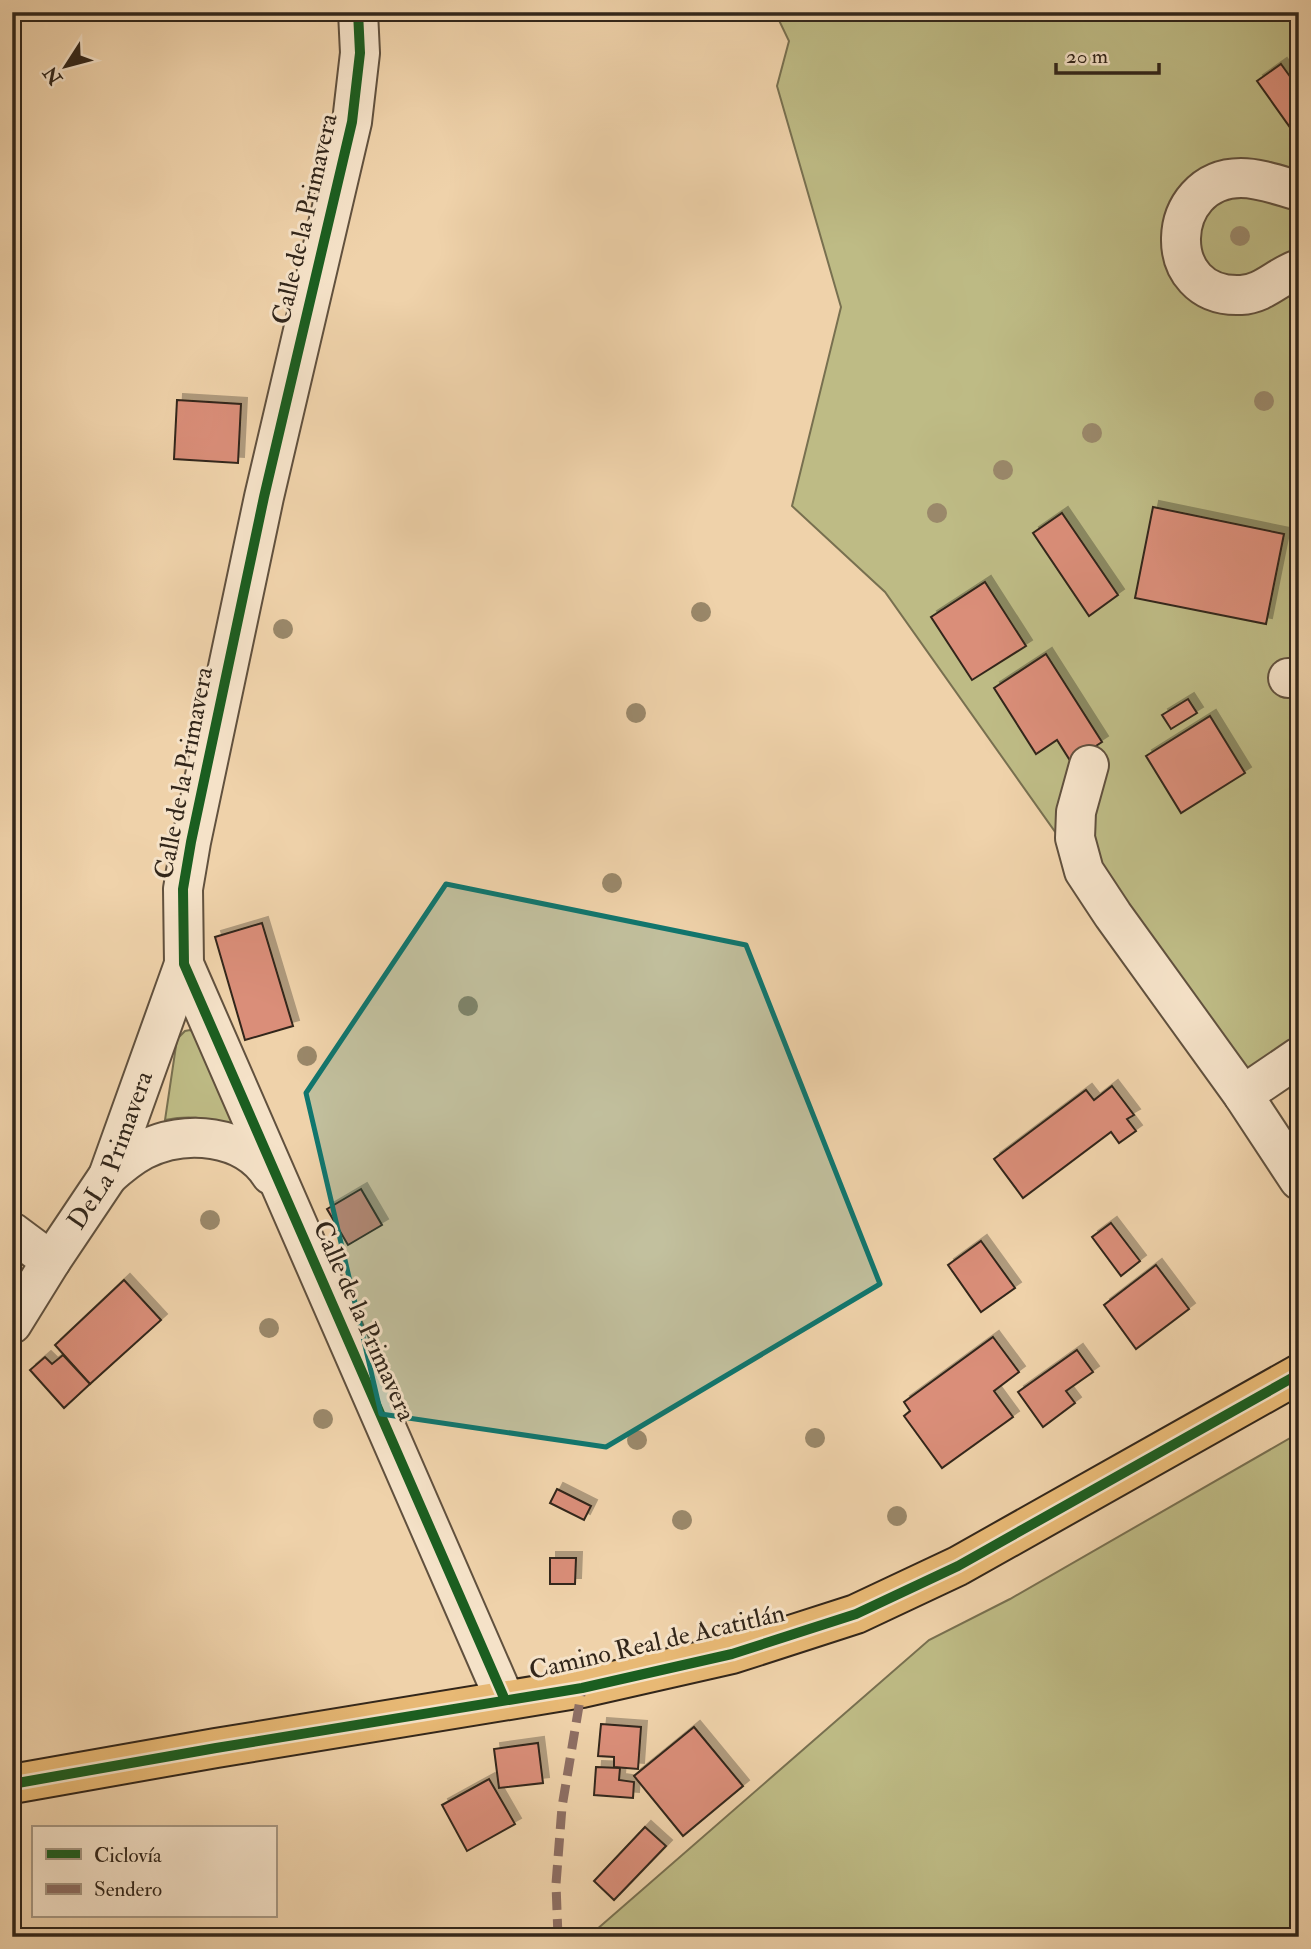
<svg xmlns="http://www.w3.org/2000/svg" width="1311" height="1949" viewBox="0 0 1311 1949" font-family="'IM FELL Double Pica',serif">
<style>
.green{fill:#bebb85;stroke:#787050;stroke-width:2}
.building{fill:#da8e79;stroke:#32261a;stroke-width:2;filter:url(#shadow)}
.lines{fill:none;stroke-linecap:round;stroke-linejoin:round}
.minor-casing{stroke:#61513e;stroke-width:42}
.major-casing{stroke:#32261a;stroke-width:42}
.minor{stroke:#f5e2c8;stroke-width:38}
.major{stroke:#e8b975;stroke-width:38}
.quiet{stroke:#8d6e63;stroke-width:9;stroke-dasharray:18 9;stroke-linecap:butt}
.cycleway-casing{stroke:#f5e2c8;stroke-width:15}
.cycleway{stroke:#1b5e20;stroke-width:10}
.tree{fill:#9a886a}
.marked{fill:#0f766e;fill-opacity:0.2;stroke:#0f766e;stroke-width:5;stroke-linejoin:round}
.labels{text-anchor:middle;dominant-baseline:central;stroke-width:6;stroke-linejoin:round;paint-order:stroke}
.street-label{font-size:26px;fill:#32261a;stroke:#f5e2c8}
</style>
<defs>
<filter id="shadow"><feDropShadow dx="6" dy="-6" stdDeviation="0" flood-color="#0004"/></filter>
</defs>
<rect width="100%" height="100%" fill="#efd2aa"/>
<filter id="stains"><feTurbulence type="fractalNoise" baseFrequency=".00286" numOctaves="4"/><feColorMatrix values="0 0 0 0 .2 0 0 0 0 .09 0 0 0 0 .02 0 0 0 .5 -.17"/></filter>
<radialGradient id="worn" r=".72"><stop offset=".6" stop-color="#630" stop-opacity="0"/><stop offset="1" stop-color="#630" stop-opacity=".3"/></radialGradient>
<!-- green -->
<g class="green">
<polygon points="775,12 1299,12 1299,1077 1251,1108 885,592 792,506 841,307 777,86 789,41"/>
<path d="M190,1030L194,1032L239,1133C211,1119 197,1114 165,1120L177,1039L185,1031Z"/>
<polygon points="1299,1433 1299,1937 588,1937 929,1640 1010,1599"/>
</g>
<!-- building -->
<g class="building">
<polygon points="1281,64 1299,89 1299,140 1257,81"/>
<polygon points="177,400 241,404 238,463 174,459"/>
<polygon points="1153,507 1284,534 1266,624 1135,598"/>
<polygon points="1062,513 1118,595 1089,616 1033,533"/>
<polygon points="985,582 1026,646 972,680 931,617"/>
<polygon points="1046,654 1102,742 1071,762 1057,740 1036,754 994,688"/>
<polygon points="1188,699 1197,713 1171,729 1162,715"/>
<polygon points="1210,716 1245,773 1181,813 1146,756"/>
<polygon points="262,923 293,1026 245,1040 215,937"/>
<polygon points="1112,1086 1134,1115 1127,1119 1136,1131 1119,1143 1111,1132 1023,1198 994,1159 1086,1090 1094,1100"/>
<polygon points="361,1189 382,1225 348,1245 327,1209"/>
<polygon points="1111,1223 1140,1261 1121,1276 1092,1237"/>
<polygon points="981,1241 1015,1288 981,1312 948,1265"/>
<polygon points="1156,1265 1189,1309 1136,1349 1104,1305"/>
<polygon points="124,1280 161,1320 90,1384 55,1345"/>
<polygon points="993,1337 1019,1372 994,1391 1013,1417 942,1468 904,1416 910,1411 904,1402"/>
<polygon points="1077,1350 1093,1372 1066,1391 1075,1403 1043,1427 1018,1392"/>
<polygon points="63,1355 90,1384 64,1408 30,1370 45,1357 52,1364"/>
<polygon points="557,1489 591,1506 584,1520 550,1503"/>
<polygon points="550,1558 576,1558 575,1584 550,1584"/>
<polygon points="601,1724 641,1727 638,1769 614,1767 614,1757 598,1756"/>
<polygon points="694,1727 743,1786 683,1836 634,1776"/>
<polygon points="538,1743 543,1783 499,1788 494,1749"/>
<polygon points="596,1767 620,1768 619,1780 634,1782 633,1798 594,1795"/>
<polygon points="489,1779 515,1824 467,1851 442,1805"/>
<polygon points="645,1827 666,1846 614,1900 594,1881"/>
</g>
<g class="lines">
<defs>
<g id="minor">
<polyline points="358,12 360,53 352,122 264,497 191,842 183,889 184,964 505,1700"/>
<path d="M1299,191C1281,186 1260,178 1241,178C1164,178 1158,299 1241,295C1264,294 1278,276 1299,269"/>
<polyline points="1288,678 1299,678"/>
<polyline points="1089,765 1076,812 1075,838 1084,871 1113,915 1243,1095 1299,1180"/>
<polyline points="1243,1095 1299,1057"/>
<path d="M108,1176C119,1166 130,1157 143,1150C185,1129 245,1134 271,1175"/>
<polyline points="12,1232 51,1261"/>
<path id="s1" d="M12,1324L51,1261L108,1176L184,964"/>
</g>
<polyline id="major" points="12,1784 216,1748 582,1688 732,1654 856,1614 958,1566 1299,1374"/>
</defs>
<!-- minor casing -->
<use href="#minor" class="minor-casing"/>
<!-- major casing -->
<use href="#major" class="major-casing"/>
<!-- minor -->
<use href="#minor" class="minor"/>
<!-- major -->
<use href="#major" class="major"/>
<!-- quiet -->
<polyline class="quiet" points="558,1937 556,1884 562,1807 582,1688"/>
<defs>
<g id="cycleway">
<polyline points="358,12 360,53 352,122 264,497 191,842 183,889 184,964 505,1700"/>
<polyline points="12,1784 216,1748 582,1688 732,1654 856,1614 958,1566 1299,1374"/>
</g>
</defs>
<!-- cycleway casing -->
<use href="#cycleway" class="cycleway-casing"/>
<!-- cycleway -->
<use href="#cycleway" class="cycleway"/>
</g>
<!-- trees -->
<g class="tree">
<circle cx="1240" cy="236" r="10"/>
<circle cx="1264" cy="401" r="10"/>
<circle cx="1092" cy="433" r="10"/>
<circle cx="1003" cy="470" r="10"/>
<circle cx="937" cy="513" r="10"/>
<circle cx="701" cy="612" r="10"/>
<circle cx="283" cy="629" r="10"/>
<circle cx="636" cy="713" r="10"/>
<circle cx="612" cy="883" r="10"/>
<circle cx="468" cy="1006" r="10"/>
<circle cx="307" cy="1056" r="10"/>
<circle cx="210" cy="1220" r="10"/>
<circle cx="269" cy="1328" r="10"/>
<circle cx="323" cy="1419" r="10"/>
<circle cx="815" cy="1438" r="10"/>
<circle cx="637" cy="1440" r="10"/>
<circle cx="897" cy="1516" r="10"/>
<circle cx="682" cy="1520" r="10"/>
</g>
<!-- marked area -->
<path class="marked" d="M446,884L746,945L880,1284L606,1447L381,1414L306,1093Z"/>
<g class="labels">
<!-- street labels -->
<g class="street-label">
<text transform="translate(305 219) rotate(-77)">Calle de la Primavera</text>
<text transform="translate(184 773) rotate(-79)">Calle de la Primavera</text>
<text stroke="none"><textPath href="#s1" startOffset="201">DeLa Primavera</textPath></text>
<text transform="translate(364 1321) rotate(66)">Calle de la Primavera</text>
<text transform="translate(657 1642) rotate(-13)">Camino Real de Acatitlán</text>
</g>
</g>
<!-- margin -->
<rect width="1311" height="1949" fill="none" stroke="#efd2aa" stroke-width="42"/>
<rect x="14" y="14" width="1283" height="1921" fill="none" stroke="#32261a" stroke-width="3.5"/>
<rect x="21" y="21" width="1269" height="1907" fill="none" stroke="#32261a" stroke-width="2"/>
<!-- legend -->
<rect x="32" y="1826" width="245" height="91" fill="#f5e2c8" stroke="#a79782" stroke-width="2"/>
<rect x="46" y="1849" width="35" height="10" fill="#1b5e20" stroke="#a79782" stroke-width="2"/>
<text x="94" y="1862" font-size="21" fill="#32261a">Ciclovía</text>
<rect x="46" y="1884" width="35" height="10" fill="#8d6e63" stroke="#a79782" stroke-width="2"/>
<text x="94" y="1896" font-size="21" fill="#32261a">Sendero</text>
<!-- north arrow -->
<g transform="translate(66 66) rotate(234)" stroke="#f5e2c8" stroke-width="5" paint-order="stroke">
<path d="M0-5L12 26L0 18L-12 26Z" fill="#32261a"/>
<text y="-10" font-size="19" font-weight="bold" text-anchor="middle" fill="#32261a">N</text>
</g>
<!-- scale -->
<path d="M1056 63v10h103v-10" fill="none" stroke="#32261a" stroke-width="3.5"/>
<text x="1066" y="63" font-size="21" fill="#32261a" stroke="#f5e2c8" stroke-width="5" paint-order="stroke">20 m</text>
<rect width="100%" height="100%" filter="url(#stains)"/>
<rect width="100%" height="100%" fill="url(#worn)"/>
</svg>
